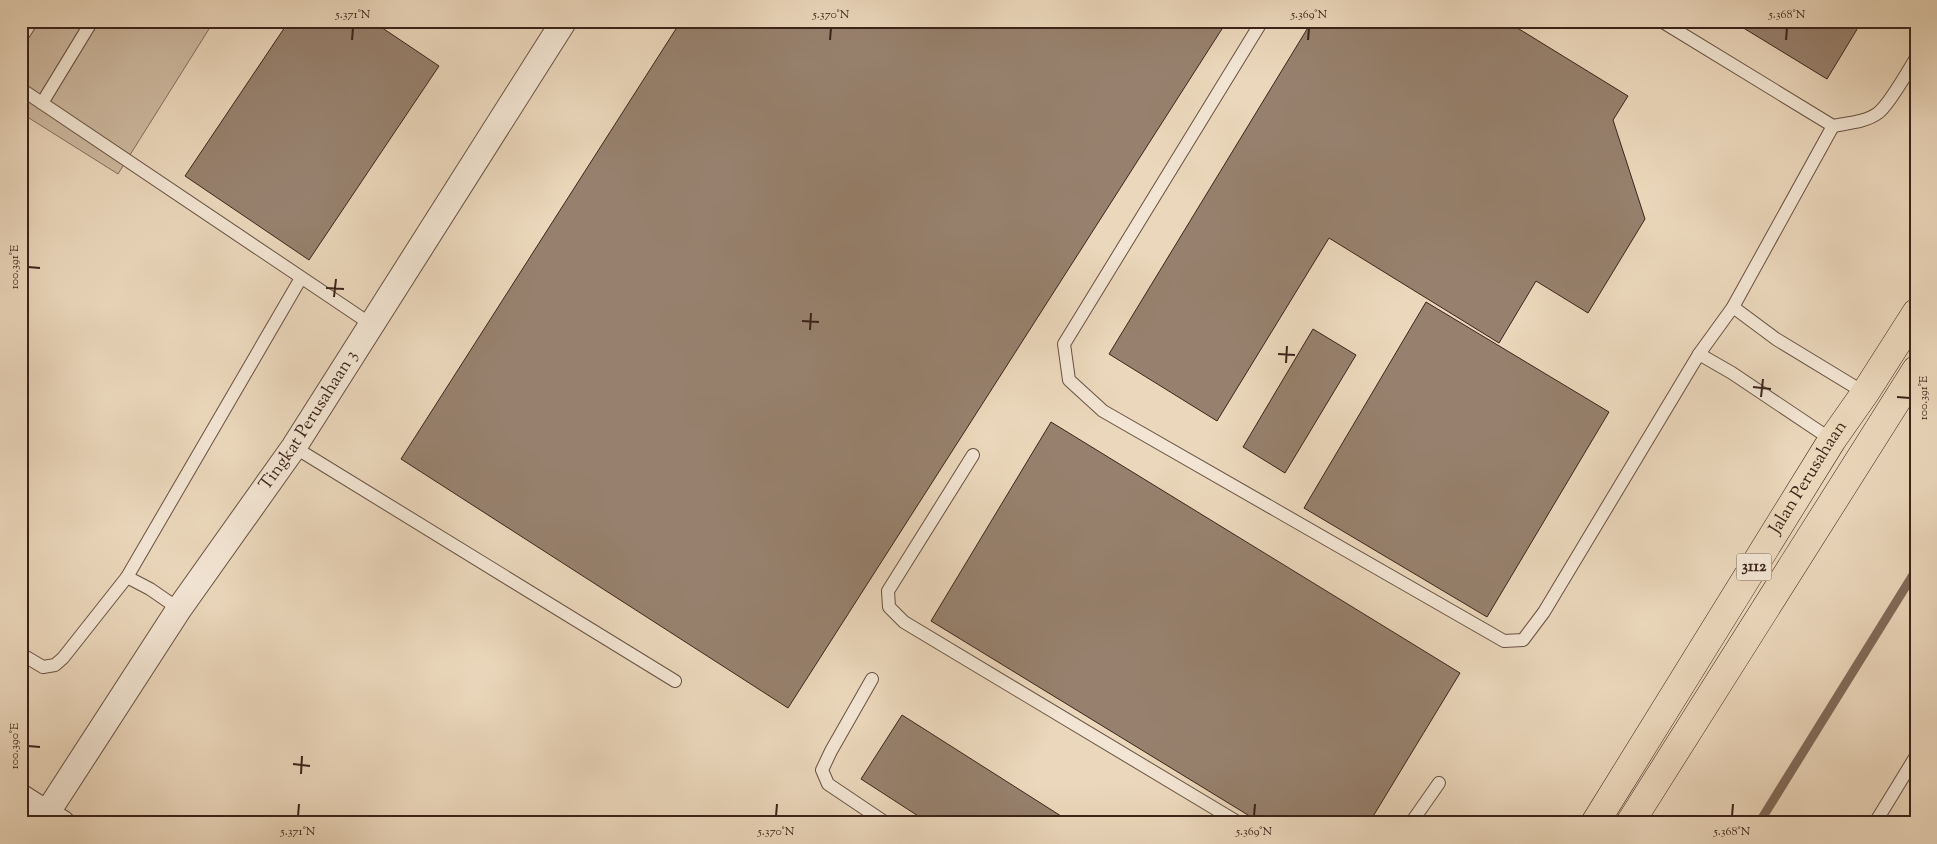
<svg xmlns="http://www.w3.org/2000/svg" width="1937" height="844" viewBox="0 0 1937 844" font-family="'Sorts Mill Goudy',serif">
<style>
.green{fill:#cdb9a0;stroke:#846e5d}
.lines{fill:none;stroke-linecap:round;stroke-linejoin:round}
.stream{stroke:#826b5a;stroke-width:9}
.building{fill:#97816e;stroke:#3c241a}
.lane-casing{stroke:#685142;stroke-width:14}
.street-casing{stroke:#685142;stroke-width:27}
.primary-casing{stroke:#3c241a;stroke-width:29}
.lane{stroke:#f2e5d3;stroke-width:12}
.street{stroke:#f2e5d3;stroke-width:25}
.primary{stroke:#ebd7bb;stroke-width:28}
.ticks{fill:none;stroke:#3c241a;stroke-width:2}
.labels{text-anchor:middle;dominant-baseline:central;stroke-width:4.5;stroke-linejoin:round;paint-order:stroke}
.shield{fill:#f2e5d3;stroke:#735e52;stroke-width:1}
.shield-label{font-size:16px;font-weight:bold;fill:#3c241a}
.street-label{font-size:18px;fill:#3c241a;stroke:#f2e5d3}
.neatline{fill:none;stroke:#3c241a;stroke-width:2}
.ticks-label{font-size:12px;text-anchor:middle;fill:#3c241a}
</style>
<rect width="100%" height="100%" fill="#ebd7bb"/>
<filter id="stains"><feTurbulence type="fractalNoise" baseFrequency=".004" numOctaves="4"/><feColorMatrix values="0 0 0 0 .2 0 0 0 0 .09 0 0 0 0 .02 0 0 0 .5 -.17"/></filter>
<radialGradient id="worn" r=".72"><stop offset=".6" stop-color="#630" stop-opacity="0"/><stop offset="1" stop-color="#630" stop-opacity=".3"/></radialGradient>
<!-- green -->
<polygon class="green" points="21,21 214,21 118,174 21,113"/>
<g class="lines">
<!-- stream -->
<polyline class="stream" points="1759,823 1916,570"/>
</g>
<!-- building -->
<g class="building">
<polygon points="289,21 372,21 439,66 309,260 185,176"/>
<polygon points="681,21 1227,21 788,708 401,459"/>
<polygon points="1312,21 1506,21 1628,96 1613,120 1645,219 1588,313 1536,281 1499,343 1329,238 1217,421 1109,354"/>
<polygon points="1732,21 1862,21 1827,79"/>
<polygon points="1426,302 1609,412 1487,617 1304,508"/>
<polygon points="1313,329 1356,355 1285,473 1243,447"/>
<polygon points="1051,422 1460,673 1369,823 1261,823 931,621"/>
<polygon points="902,715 1072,823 929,823 861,779"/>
</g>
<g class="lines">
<defs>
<g id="lane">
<polyline points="1262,21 1064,344 1069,380 1103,411 1504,641 1523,640 1544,612 1699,354 1733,307 1833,126"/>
<path d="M1661,21L1833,126C1848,123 1866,122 1878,113C1889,105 1908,71 1916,58"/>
<polyline points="21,38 32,21"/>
<polyline points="21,89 372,325"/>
<polyline points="42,103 92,21"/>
<polyline points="1733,307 1776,339 1865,393"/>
<polyline points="1699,354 1732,373 1832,440"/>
<polyline points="294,447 675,681"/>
<polyline points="973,455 888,591 889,607 904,622 1239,823"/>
<polyline points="127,577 301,278"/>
<polyline points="21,654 43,667 55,665 63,658 127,577 150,589 179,609"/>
<polyline points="872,679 831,751 822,770 828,784 886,823"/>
<polyline points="1411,823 1439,783"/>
<polyline points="1875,823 1916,756"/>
</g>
<g id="street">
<polyline points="21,797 62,823"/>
<path id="s1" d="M47,813L179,609L294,447L564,21"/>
</g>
<g id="primary">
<path id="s2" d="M1595,823L1832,440L1865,393L1916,313"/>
<polyline points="1630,823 1916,370"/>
</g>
</defs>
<!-- lane casing -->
<use href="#lane" class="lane-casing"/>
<!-- street casing -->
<use href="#street" class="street-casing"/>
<!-- primary casing -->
<use href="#primary" class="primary-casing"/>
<!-- lane -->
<use href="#lane" class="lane"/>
<!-- street -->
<use href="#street" class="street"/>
<!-- primary -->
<use href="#primary" class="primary"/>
</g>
<!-- ticks -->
<path class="ticks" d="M352,40L353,28M830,40L831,28M1308,40L1309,28M1786,40L1787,28M28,267L40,268M326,288L344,289M334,297L336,279M802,321L819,322M810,330L811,313M1278,354L1295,355M1286,363L1287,346M1753,387L1771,389M1761,397L1763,379M1897,397L1910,398M28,746L40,747M293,764L310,766M301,774L302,756M298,816L299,804M776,816L777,804M1254,816L1255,804M1732,816L1733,804"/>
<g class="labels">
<!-- shield labels -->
<rect class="shield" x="1736.5" y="553.5" width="35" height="27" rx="4"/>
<g class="shield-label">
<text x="1754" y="567">3112</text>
</g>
<!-- street labels -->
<g class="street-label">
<text stroke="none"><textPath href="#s1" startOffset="472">Tingkat Perusahaan 3</textPath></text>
<text stroke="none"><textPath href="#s2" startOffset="406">Jalan Perusahaan</textPath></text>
</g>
</g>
<!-- margin -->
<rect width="1937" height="844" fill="none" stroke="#ebd7bb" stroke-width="55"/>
<rect x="28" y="28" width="1882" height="788" class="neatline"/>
<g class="ticks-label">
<text x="353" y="18">5.371°N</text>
<text x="831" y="18">5.370°N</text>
<text x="1309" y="18">5.369°N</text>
<text x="1787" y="18">5.368°N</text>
<text transform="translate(14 267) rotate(-90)" y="4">100.391°E</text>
<text transform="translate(1923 398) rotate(-90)" y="4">100.391°E</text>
<text transform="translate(14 746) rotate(-90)" y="4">100.390°E</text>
<text x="298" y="835">5.371°N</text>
<text x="776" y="835">5.370°N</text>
<text x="1254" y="835">5.369°N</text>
<text x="1732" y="835">5.368°N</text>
</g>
<rect width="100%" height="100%" filter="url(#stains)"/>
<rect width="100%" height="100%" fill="url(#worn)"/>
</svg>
